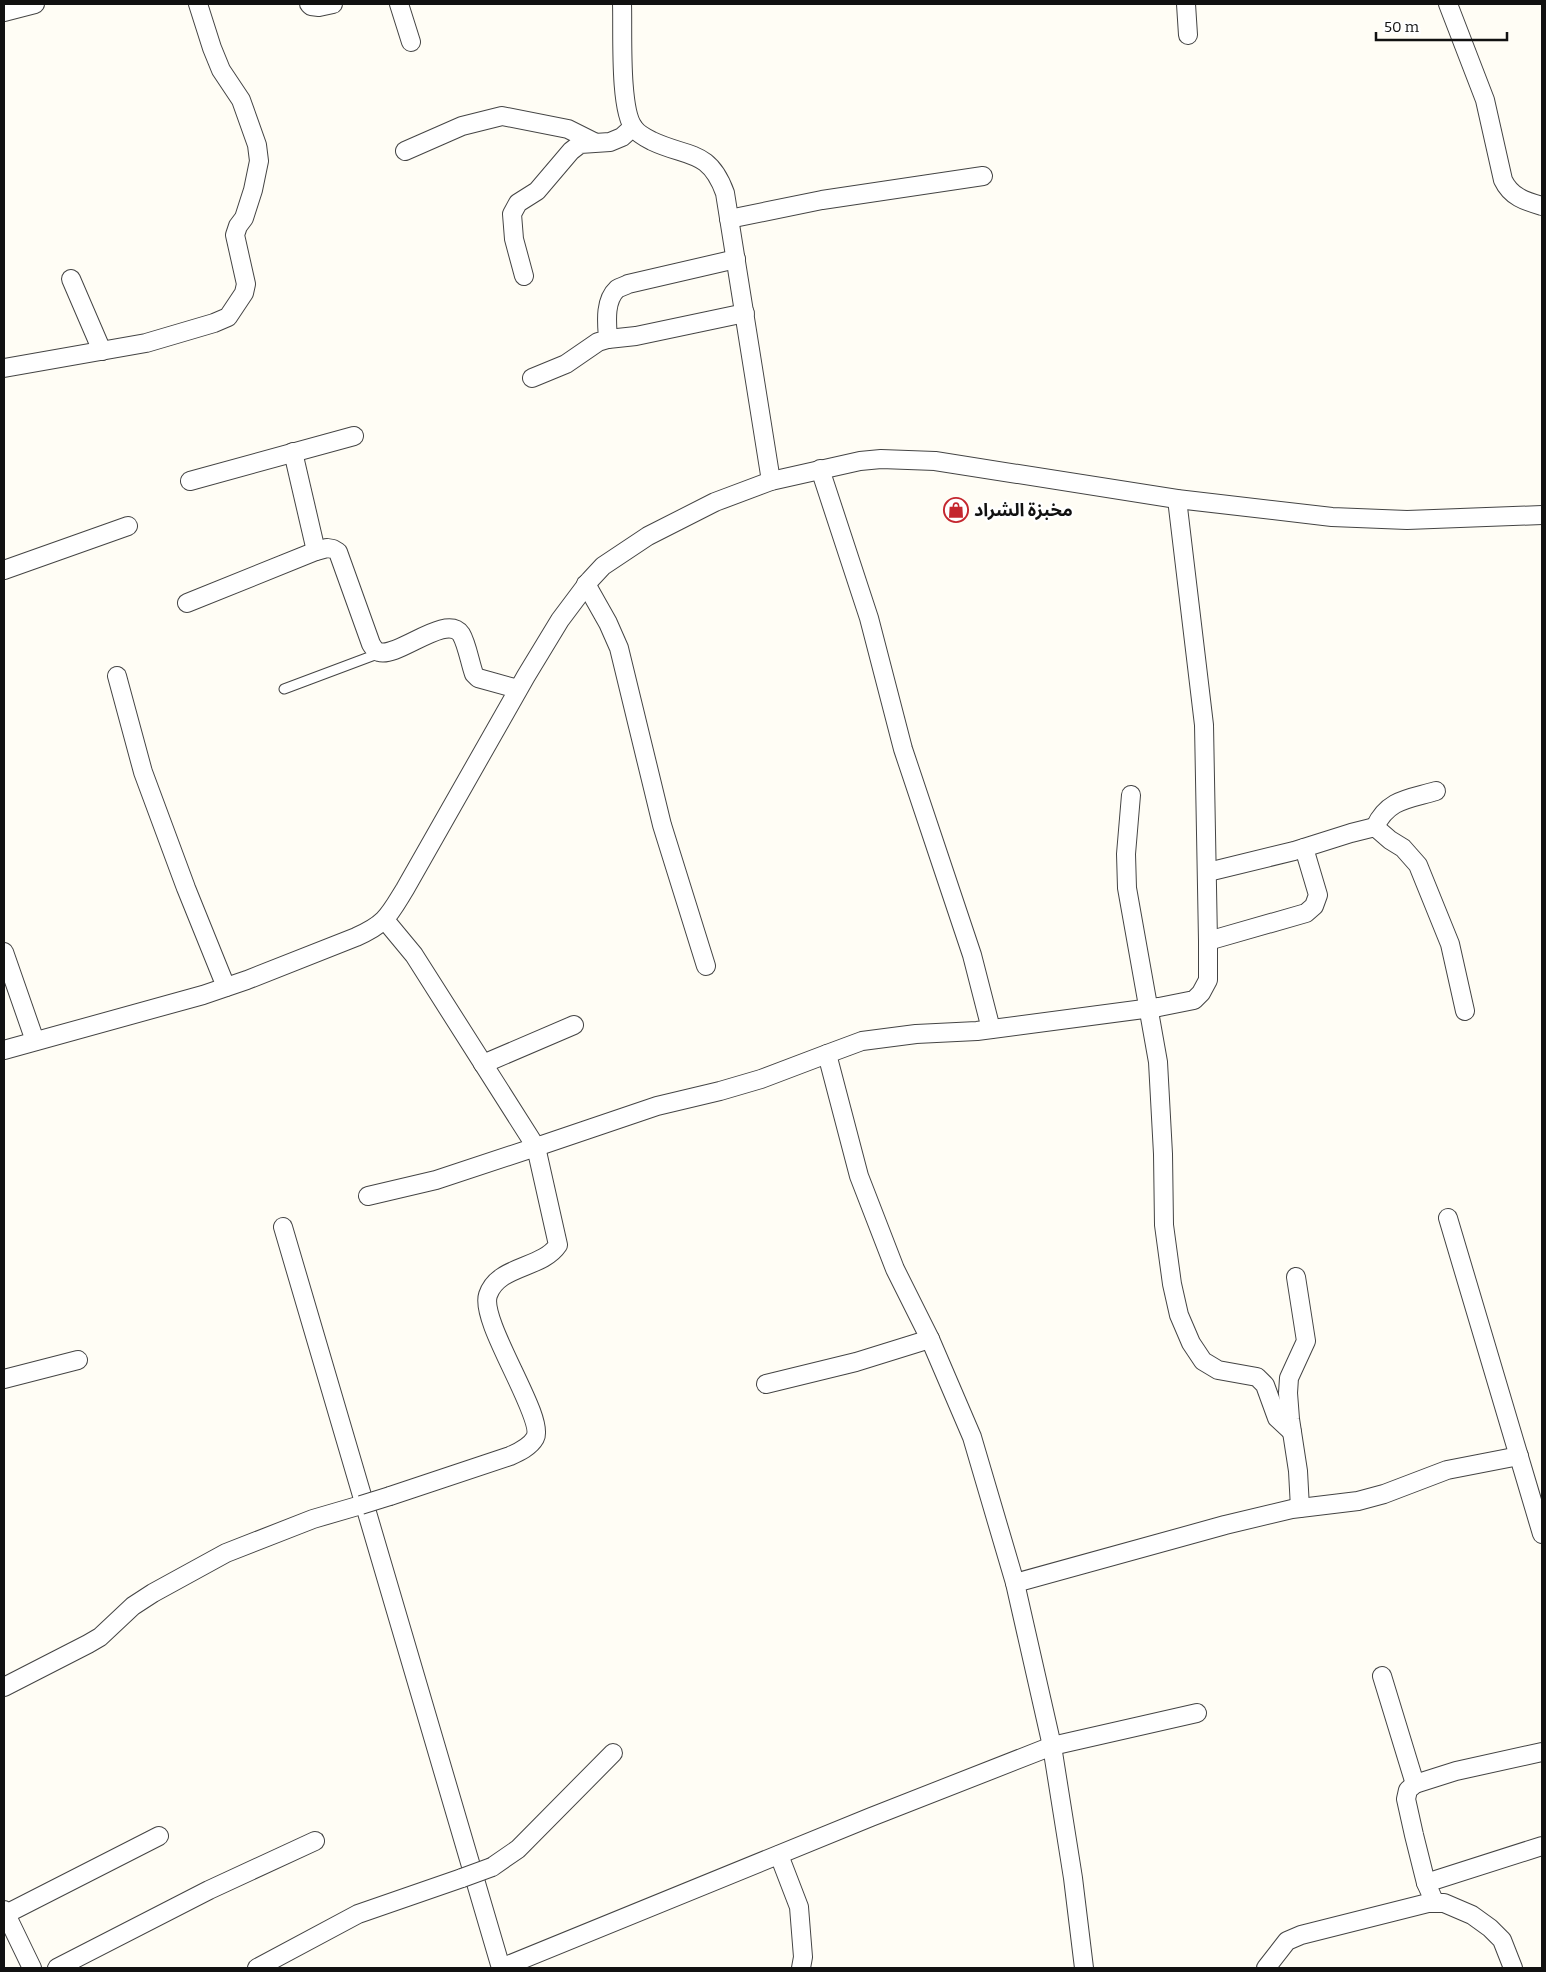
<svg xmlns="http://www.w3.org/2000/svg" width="1546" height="1972" viewBox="0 0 1546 1972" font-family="Bitter,'Noto Sans Arabic',serif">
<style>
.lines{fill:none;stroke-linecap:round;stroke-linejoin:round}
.service-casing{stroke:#444;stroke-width:11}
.minor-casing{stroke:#444;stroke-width:20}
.service{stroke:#fff;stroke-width:9}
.minor{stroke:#fff;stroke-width:18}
.minor-bridge-casing{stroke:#444;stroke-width:20;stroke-linecap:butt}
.minor-bridge{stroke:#fff;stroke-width:18}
.labels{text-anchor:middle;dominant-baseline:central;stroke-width:5;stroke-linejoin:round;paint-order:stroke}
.poi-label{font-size:18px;font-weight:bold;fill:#111;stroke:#fff;text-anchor:start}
</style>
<rect width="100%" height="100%" fill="#fffdf5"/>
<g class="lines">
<defs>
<polyline id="service" points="284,689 380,653"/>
<g id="minor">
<polyline points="309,4 311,6 319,7 333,4"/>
<polyline points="399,4 411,42"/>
<path d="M622,4C623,29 619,110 634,128C638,134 646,138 652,141C688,158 709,149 725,193L771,481"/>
<polyline points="1186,4 1188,35"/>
<path d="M1448,4L1485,100L1503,180C1511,197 1525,201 1542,206"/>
<polyline points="4,12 35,4"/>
<polyline points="405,151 462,126 502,116 568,129 594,142"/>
<polyline points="729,219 822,200 983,176"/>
<polyline points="524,276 514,239 512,214 518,203 537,191 571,151 580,144 610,142 622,137 633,127"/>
<polyline points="71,279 102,351"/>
<polyline points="608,339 636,336 745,313"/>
<polyline points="4,368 146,343 214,323 228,317 244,293 246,284 235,235 238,226 244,218 253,190 259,161 257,145 241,100 221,70 212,48 198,4"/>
<path d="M532,378L566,364L598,342L608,339C607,324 604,301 617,289C620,287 625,286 628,284L736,259"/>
<polyline points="293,452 316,551"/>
<polyline points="820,469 869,618 903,749 972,955 991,1029"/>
<polyline points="190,481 354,436"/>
<polyline points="4,570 128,526"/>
<polyline points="586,584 608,623 619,648 662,825 706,966"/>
<path d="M187,603L316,551L327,548L333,549L338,552L371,644C373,647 375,651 379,652C398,658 446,613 461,634C467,644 470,663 474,674L478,678L518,689"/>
<polyline points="117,676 143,772 186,888 226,987"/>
<polyline points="1131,795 1126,854 1127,888 1158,1062 1163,1154 1164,1225 1172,1284 1179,1315 1191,1343 1203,1361 1218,1370 1257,1377 1265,1385 1277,1418 1292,1432"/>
<path d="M1375,827C1388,799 1409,799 1436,791"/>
<polyline points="1208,872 1294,851 1351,833 1375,827 1390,840 1403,848 1418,865 1450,944 1465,1011"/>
<polyline points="385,920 414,955 536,1147 657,1106 720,1091 761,1079 827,1054"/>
<polyline points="1208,941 1306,913 1314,906 1318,895 1304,848"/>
<polyline points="4,952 35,1041"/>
<path d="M4,1050L203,995L247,980L356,937C386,924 389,915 405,889L526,676L560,620L590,580L603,566L648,536L715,502L771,481L860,461L881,459L935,461L1177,499L1332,517L1407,520L1542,515"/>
<polyline points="483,1064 574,1025"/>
<path d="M368,1196L436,1180L536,1147L558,1245C542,1269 498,1265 488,1295C479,1322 546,1418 535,1438C530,1447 519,1452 510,1456L390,1496"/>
<polyline points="1448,1218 1542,1534"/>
<polyline points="283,1227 501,1968"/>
<polyline points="1296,1277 1306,1341 1289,1378 1288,1393 1290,1419 1298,1471 1300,1508"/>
<polyline points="4,1379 78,1360"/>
<polyline points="766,1384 856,1362 930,1339"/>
<polyline points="1015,1583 1225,1525 1292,1509 1358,1501 1384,1494 1447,1470 1519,1456"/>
<polyline points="1382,1676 1415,1784"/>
<polyline points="4,1687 88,1644 100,1637 133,1606 153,1593 226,1553 313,1519 361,1505"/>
<polyline points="779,1855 799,1907 803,1957 801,1968"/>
<polyline points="492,1867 518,1849 613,1753"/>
<polyline points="1426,1883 1542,1846"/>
<polyline points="1435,1903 1426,1883 1414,1835 1406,1799 1408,1790 1415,1784 1456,1771 1542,1752"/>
<polyline points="4,1910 32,1968"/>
<polyline points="6,1914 159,1836"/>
<polyline points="57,1968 209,1890 315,1841"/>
<polyline points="257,1968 358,1914 462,1878"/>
<polyline points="501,1968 871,1817 1052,1746 1197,1713"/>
<polyline points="1084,1968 1073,1878 1052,1746 1015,1583 972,1437 930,1339 895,1269 859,1176 827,1054 862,1041 916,1034 977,1031 1159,1007 1194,1000 1201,993 1208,980 1208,941 1204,725 1177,499"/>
<polyline points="1266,1968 1287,1941 1301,1935 1428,1903 1444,1903 1472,1915 1490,1928 1502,1940 1513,1968"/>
</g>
</defs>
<!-- service casing -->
<use href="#service" class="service-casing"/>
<!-- minor casing -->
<use href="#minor" class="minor-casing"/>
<!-- service -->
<use href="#service" class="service"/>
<!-- minor -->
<use href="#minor" class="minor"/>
<defs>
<g id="minor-bridge">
<polyline points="361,1505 390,1496"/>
<polyline points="462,1878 492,1867"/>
</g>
</defs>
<!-- minor-bridge casing -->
<use href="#minor-bridge" class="minor-bridge-casing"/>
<!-- minor-bridge -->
<use href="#minor-bridge" class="minor-bridge"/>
</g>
<!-- icons -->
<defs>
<symbol id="shop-ring" viewBox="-11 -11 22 22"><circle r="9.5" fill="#fff" stroke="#c4262e" stroke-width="1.5"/><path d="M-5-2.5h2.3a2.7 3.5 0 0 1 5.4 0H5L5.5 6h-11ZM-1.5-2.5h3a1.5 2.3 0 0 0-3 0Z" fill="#c4262e"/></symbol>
</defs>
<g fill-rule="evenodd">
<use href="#shop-ring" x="942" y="496" width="28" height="28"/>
</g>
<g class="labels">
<!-- poi labels -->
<g class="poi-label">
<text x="974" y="510">مخبزة الشراد</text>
</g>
</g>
<!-- border -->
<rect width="1546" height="1972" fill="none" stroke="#111111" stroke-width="10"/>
<!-- scale -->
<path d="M1376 32v8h131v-8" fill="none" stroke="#111111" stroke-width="2.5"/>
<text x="1384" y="32" font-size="15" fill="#111111" stroke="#ffffff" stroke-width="4" paint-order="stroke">50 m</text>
</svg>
